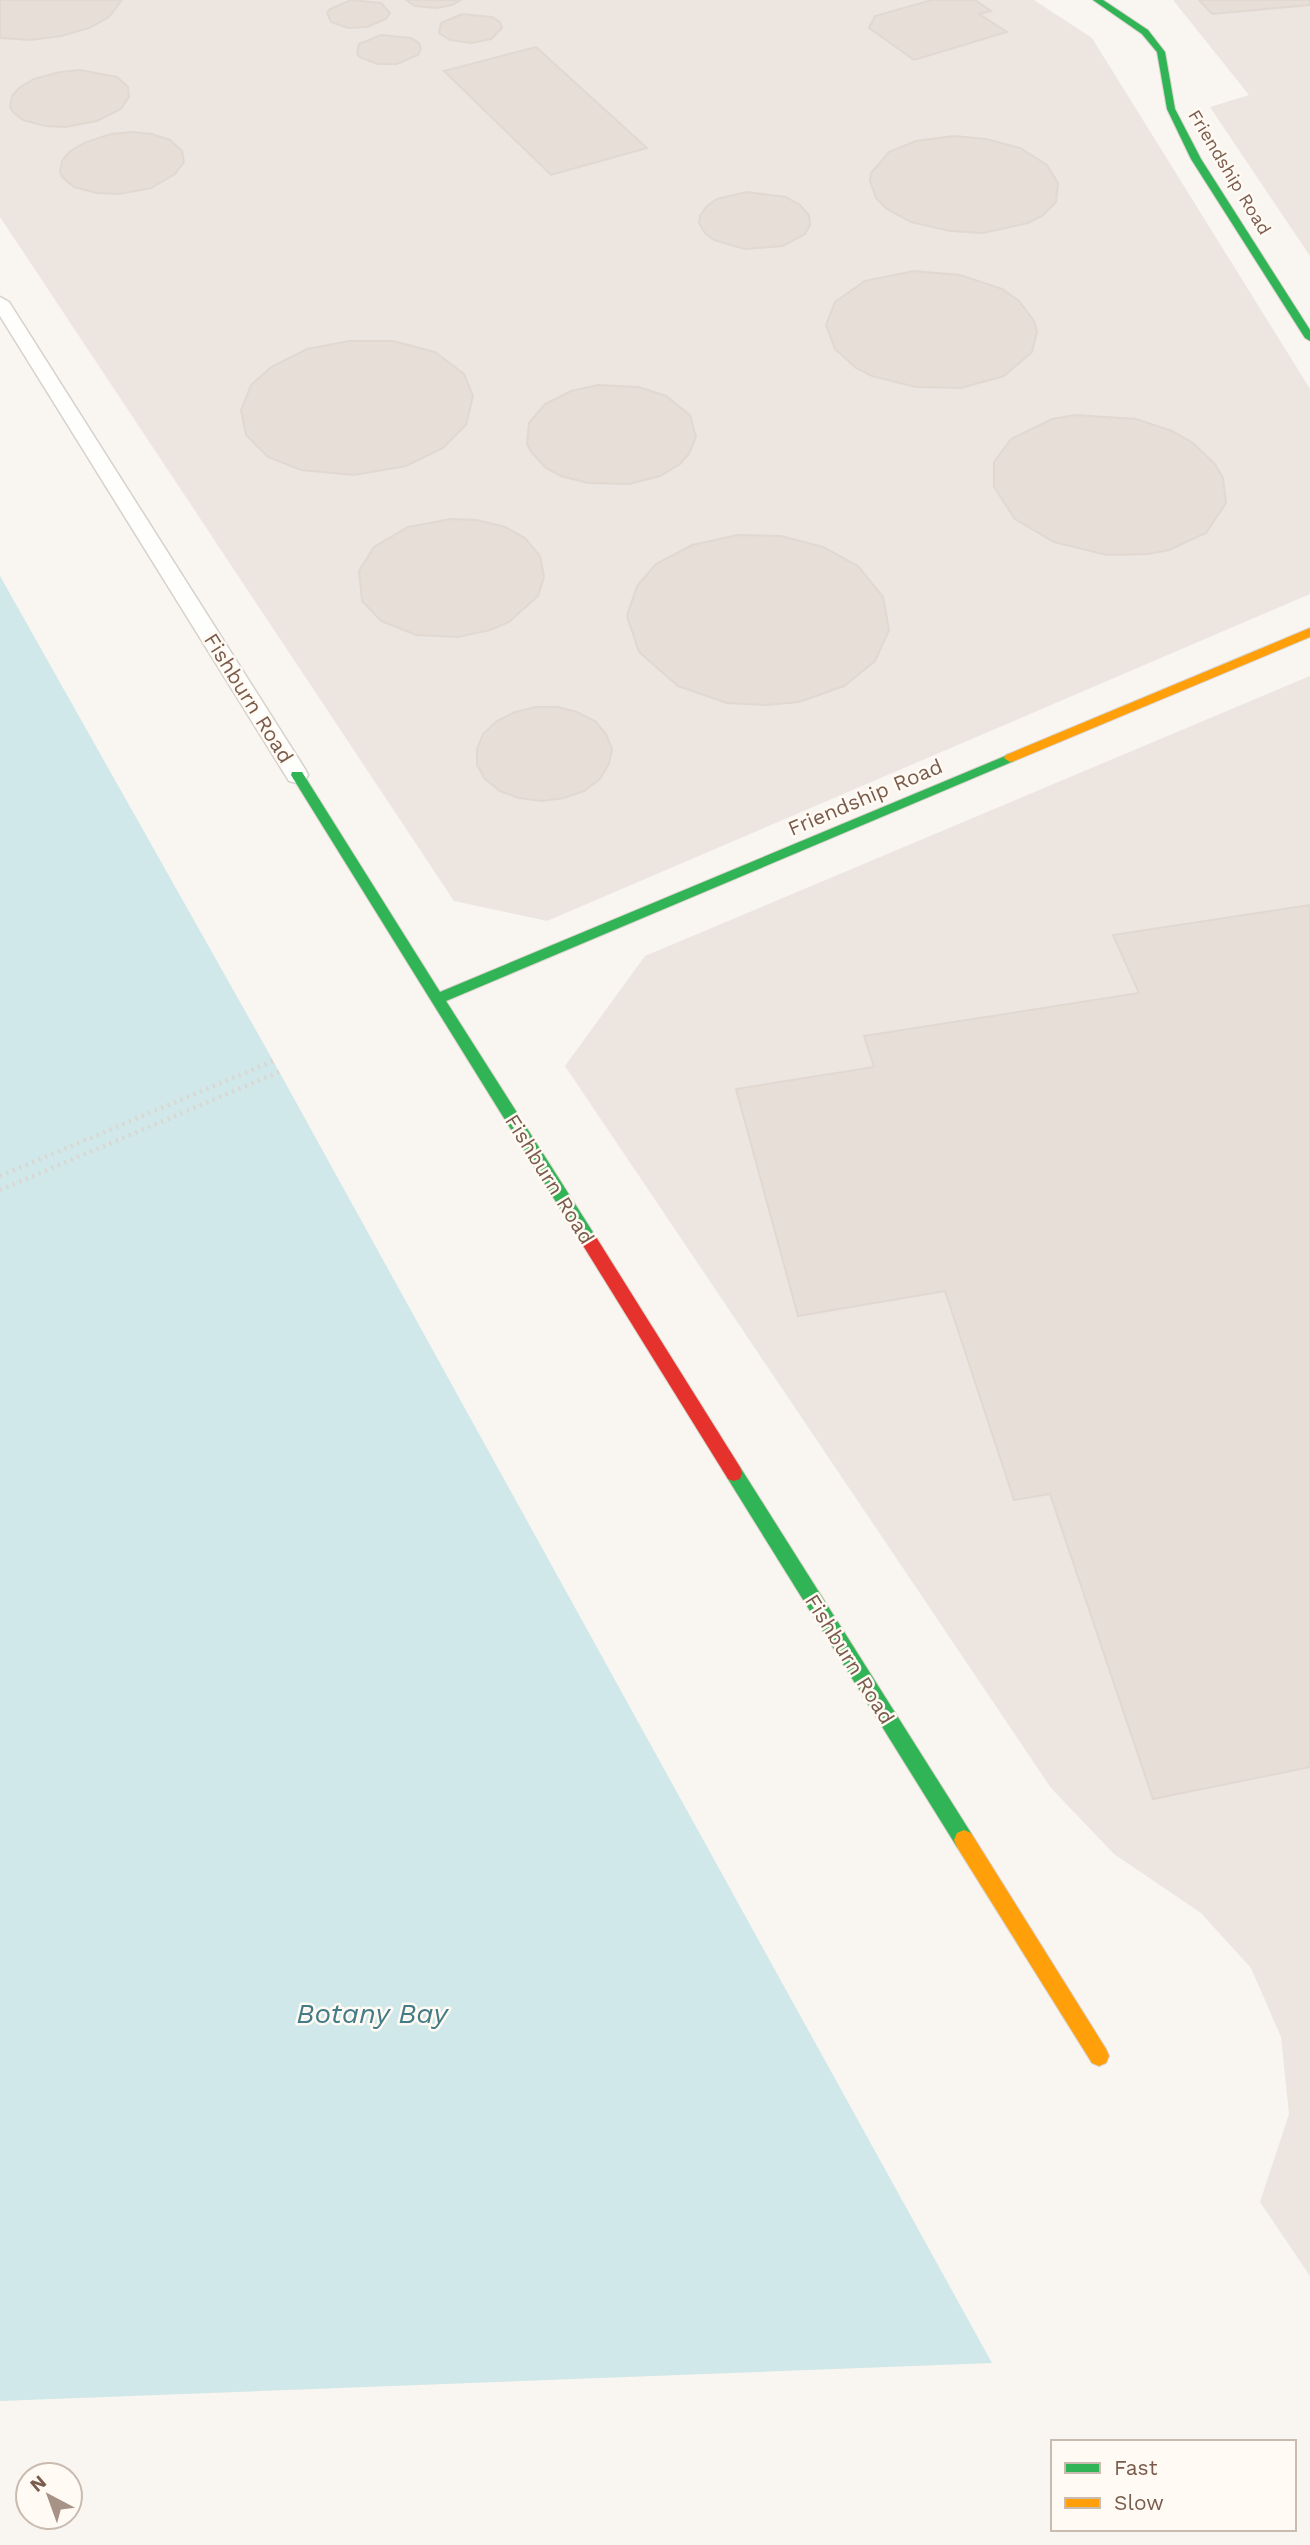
<svg xmlns="http://www.w3.org/2000/svg" width="1310" height="2545" viewBox="0 0 1310 2545" font-family="'Work Sans',sans-serif">
<style>
.industrial{fill:#ede5e0}
.water{fill:#d0e8ea}
.building{fill:#e6ded7;stroke:#e2d8d2;stroke-width:2}
.lines{fill:none;stroke-linecap:round;stroke-linejoin:round}
.lane-casing{stroke:#d7d1cb;stroke-width:3}
.fast-casing{stroke:#d9d2cb;stroke-width:2}
.slow-casing{stroke:#d9d2cb;stroke-width:2}
.jam-casing{stroke:#d9d2cb;stroke-width:2}
.path{stroke:#dcd5d0;stroke-width:4.5;stroke-dasharray:2 5;stroke-linecap:butt}
.lane{fill:#fefefd;fill-rule:evenodd}
.fast{fill:#30b455;fill-rule:evenodd}
.slow{fill:#ff9f0a;fill-rule:evenodd}
.jam{fill:#e5322d;fill-rule:evenodd}
.labels{text-anchor:middle;dominant-baseline:central;stroke-width:5;stroke-linejoin:round;paint-order:stroke}
.far-street-label{font-size:18px;fill:#7a5c4d;stroke:#fffaf3}
.street-label{font-size:21px;fill:#7a5c4d;stroke:#fffaf3}
.near-water-label{font-size:28px;font-style:italic;fill:#437c86;stroke:#fffaf3}
</style>
<rect width="100%" height="100%" fill="#f9f5f0"/>
<!-- industrial -->
<g class="industrial">
<polygon points="0,0 1034,0 1092,38 1310,389 1310,594 547,921 454,901 0,217"/>
<polygon points="1173,0 1310,0 1310,256 1210,107 1249,95"/>
<polygon points="1310,676 1310,2276 1260,2202 1289,2114 1281,2037 1251,1968 1201,1913 1114,1854 1051,1788 565,1066 645,956"/>
</g>
<!-- water -->
<polygon class="water" points="0,576 271,1057 992,2363 0,2401"/>
<!-- building -->
<g class="building">
<polygon points="0,0 122,0 109,17 89,28 61,36 31,40 0,38"/>
<polygon points="351,0 381,3 390,13 386,19 367,27 348,28 331,22 327,13 330,9"/>
<polygon points="406,0 461,0 452,5 436,8 415,6"/>
<polygon points="932,0 975,0 991,11 979,14 1007,32 914,60 869,28 875,16"/>
<polygon points="1199,0 1310,0 1310,5 1212,14"/>
<polygon points="462,14 492,17 500,22 502,28 491,39 472,43 450,40 439,33 441,23"/>
<polygon points="381,35 411,38 419,43 421,49 418,55 397,64 378,64 361,58 357,54 359,44"/>
<polygon points="536,47 647,148 551,175 444,71"/>
<polygon points="80,70 117,77 128,87 129,97 121,109 97,121 65,127 45,126 23,120 13,112 10,107 12,96 19,88 34,79 60,72"/>
<polygon points="132,132 152,134 170,140 182,151 184,162 175,174 151,188 119,194 97,193 74,187 63,178 60,172 62,161 69,152 84,143 111,134"/>
<polygon points="954,136 986,139 1020,148 1047,165 1058,183 1056,202 1042,216 1028,223 983,233 950,231 911,222 887,209 876,198 870,181 871,173 889,152 916,141"/>
<polygon points="747,192 786,197 800,205 809,215 810,225 805,234 783,246 745,249 714,240 705,233 699,223 700,216 706,207 717,199"/>
<polygon points="914,271 960,275 1002,289 1019,301 1034,321 1037,332 1032,352 1004,376 961,388 916,387 872,376 856,368 835,349 826,325 835,302 865,281"/>
<polygon points="350,341 393,341 435,352 464,374 473,396 466,425 443,448 406,466 354,475 301,470 268,457 246,435 241,410 251,385 271,367 307,349"/>
<polygon points="598,385 639,387 666,396 690,415 696,437 689,454 680,464 660,476 629,484 588,483 561,476 546,468 532,453 527,444 529,423 545,404 571,391"/>
<polygon points="1076,415 1136,419 1172,431 1193,443 1215,464 1223,478 1226,503 1206,533 1169,550 1149,554 1107,555 1054,542 1015,519 994,487 994,462 1011,439 1052,419"/>
<polygon points="451,519 477,520 505,527 525,538 540,556 544,577 538,596 509,622 490,630 458,637 416,635 381,621 362,601 359,571 374,547 408,527"/>
<polygon points="738,535 781,536 823,547 858,566 883,597 889,630 875,661 844,686 799,702 766,705 727,703 678,686 639,652 627,616 637,586 656,564 692,545"/>
<polygon points="536,707 558,707 577,712 595,721 606,734 612,749 609,764 600,779 584,791 564,798 542,801 519,798 500,791 485,779 477,765 477,749 483,734 497,721 515,712"/>
<polygon points="1310,905 1310,1767 1153,1799 1050,1494 1014,1500 945,1291 798,1316 736,1089 874,1067 864,1036 1139,993 1113,935"/>
</g>
<g class="lines">
<defs>
<polygon id="lane" points="0,297 9,302 305,769 308,775 305,781 297,783 289,781 0,316"/>
<g id="fast">
<polygon points="1093,0 1103,0 1148,30 1165,52 1175,109 1201,159 1310,330 1310,341 1305,338 1191,159 1167,109 1157,52 1142,34"/>
<polygon points="1010,754 1016,758 1014,761 446,1001 596,1237 598,1242 596,1247 584,1247 291,775 292,772 302,772 440,992"/>
<polygon points="734,1465 740,1467 971,1833 974,1840 971,1847 964,1850 957,1847 728,1479 726,1473 728,1467"/>
</g>
<g id="slow">
<polygon points="1310,628 1310,637 1014,761 1010,762 1004,758 1006,755"/>
<polygon points="964,1830 971,1833 1106,2049 1109,2056 1106,2063 1099,2066 1092,2063 957,1847 954,1840 957,1833"/>
</g>
<polygon id="jam" points="590,1235 596,1237 740,1467 742,1473 740,1479 734,1481 728,1479 584,1247 582,1242 584,1237"/>
</defs>
<!-- lane casing -->
<use href="#lane" class="lane-casing"/>
<!-- fast casing -->
<use href="#fast" class="fast-casing"/>
<!-- slow casing -->
<use href="#slow" class="slow-casing"/>
<!-- jam casing -->
<use href="#jam" class="jam-casing"/>
<!-- path -->
<g class="path">
<polyline points="0,1176 273,1061"/>
<polyline points="0,1190 279,1072"/>
</g>
<!-- lane -->
<use href="#lane" class="lane"/>
<!-- fast -->
<use href="#fast" class="fast"/>
<!-- slow -->
<use href="#slow" class="slow"/>
<!-- jam -->
<use href="#jam" class="jam"/>
</g>
<g class="labels">
<!-- far-street labels -->
<g class="far-street-label">
<text transform="translate(1230 172) rotate(59)">Friendship Road</text>
</g>
<!-- street labels -->
<g class="street-label">
<text transform="translate(249 698) rotate(58)">Fishburn Road</text>
<text transform="translate(865 797) rotate(-23)">Friendship Road</text>
<text transform="translate(550 1179) rotate(58)">Fishburn Road</text>
<text transform="translate(850 1659) rotate(58)">Fishburn Road</text>
</g>
<!-- near-water labels -->
<g class="near-water-label">
<text x="372" y="2013">Botany Bay</text>
</g>
</g>
<!-- legend -->
<rect x="1051" y="2440" width="245" height="91" fill="#fffaf3" stroke="#cabbb1" stroke-width="2"/>
<rect x="1065" y="2463" width="35" height="10" fill="#30b455" stroke="#cabbb1" stroke-width="2"/>
<text x="1114" y="2475" font-size="21" fill="#7a5c4d">Fast</text>
<rect x="1065" y="2498" width="35" height="10" fill="#ff9f0a" stroke="#cabbb1" stroke-width="2"/>
<text x="1114" y="2510" font-size="21" fill="#7a5c4d">Slow</text>
<!-- north arrow -->
<g transform="translate(49 2496) rotate(319)"><circle r="33" fill="#fffaf3" stroke="#cabbb1" stroke-width="2"/>
<path d="M0-5L12 26L0 18L-12 26Z" fill="#a69286"/>
<text y="-10" font-size="19" font-weight="bold" text-anchor="middle" fill="#7a5c4d">N</text>
</g>
</svg>
